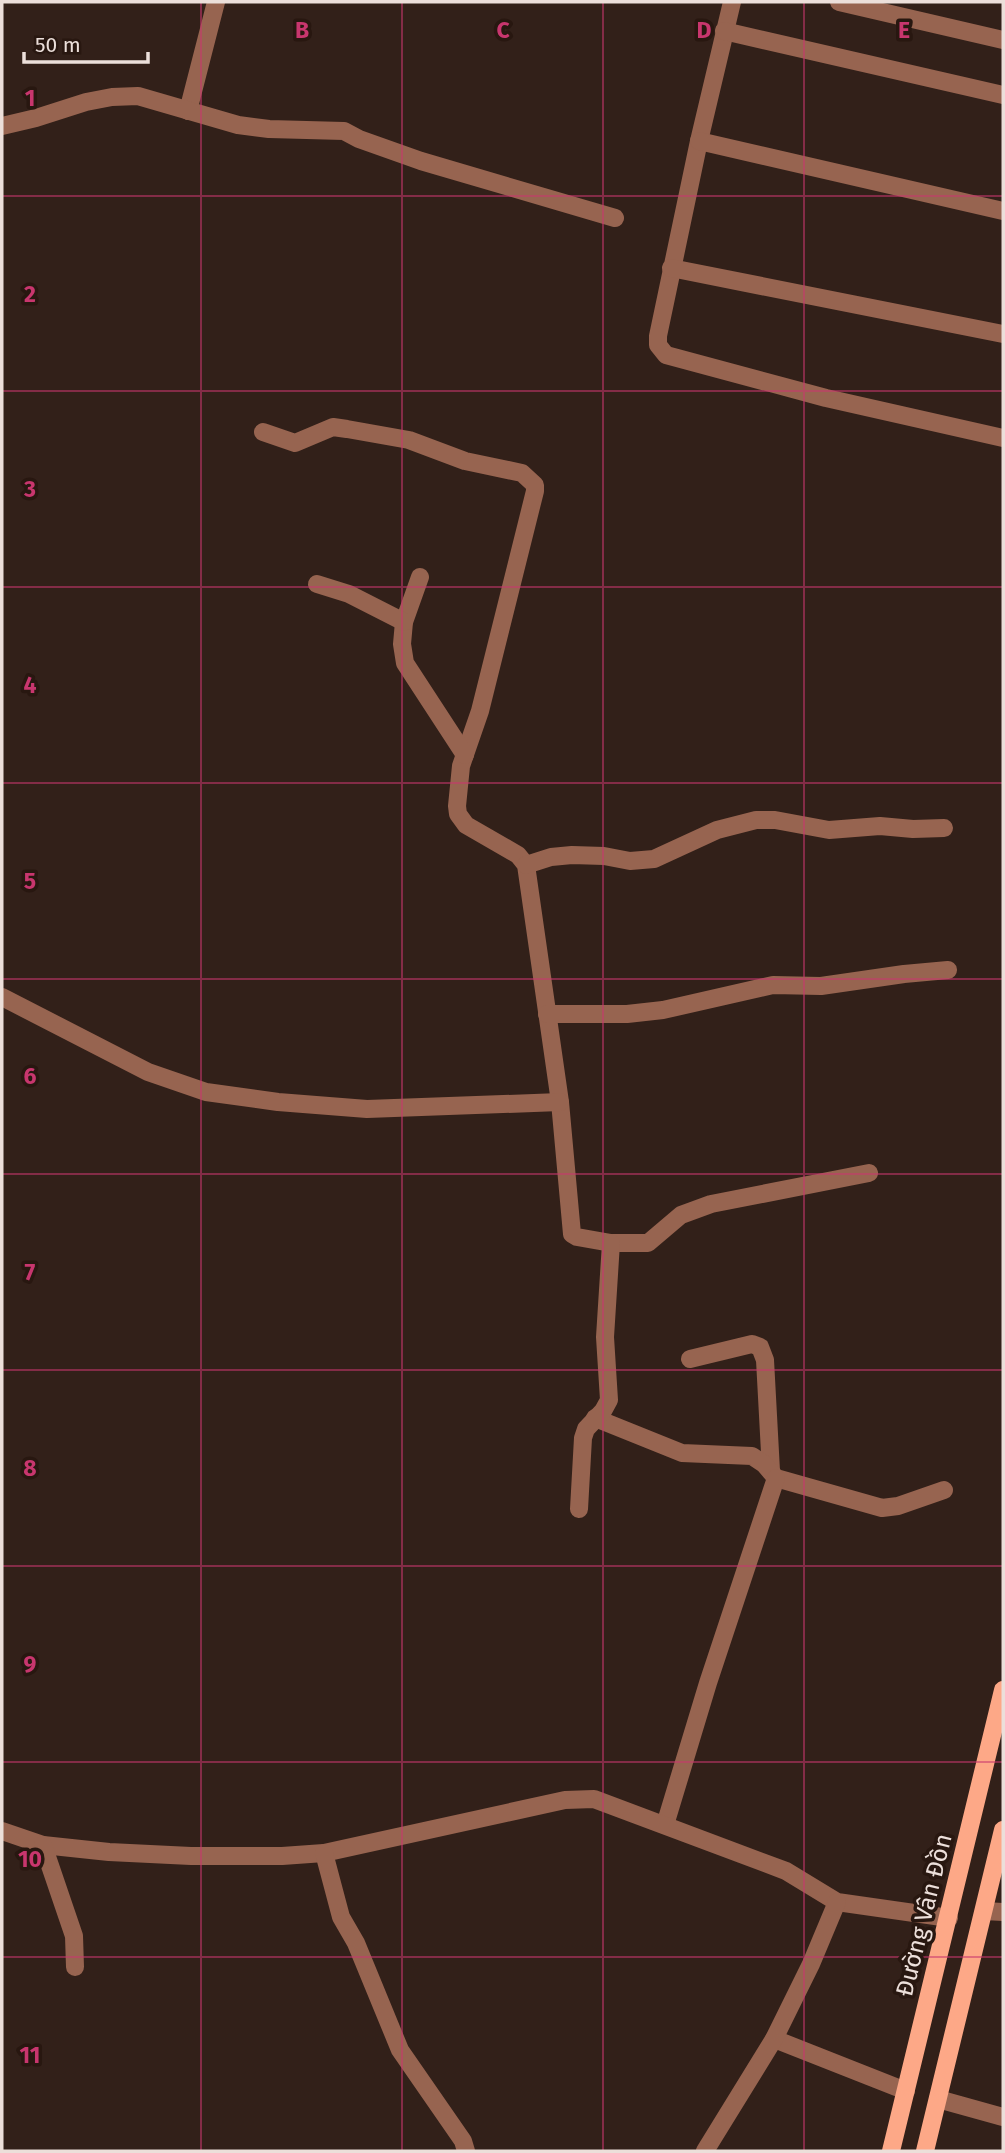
<svg xmlns="http://www.w3.org/2000/svg" width="1005" height="2153" viewBox="0 0 1005 2153" font-family="'Fira Sans',sans-serif">
<style>
.lines{fill:none;stroke-linecap:round;stroke-linejoin:round}
.minor{stroke:#976450;stroke-width:18}
.major{stroke:#fda887;stroke-width:18}
.grid{fill:none;stroke:#c8366e;stroke-width:2;stroke-opacity:0.55}
.labels{text-anchor:middle;dominant-baseline:central;stroke-width:7;stroke-linejoin:round;paint-order:stroke}
.street-label{font-size:24px;fill:#ecdfda;stroke:#281710}
.grid-label{font-size:23px;text-anchor:middle;font-weight:bold;fill:#c8366e;stroke:#281710;stroke-width:7;stroke-linejoin:round;paint-order:stroke}
</style>
<rect width="100%" height="100%" fill="#322019"/>
<g class="lines">
<!-- minor -->
<g class="minor">
<polyline points="732,2 699,141 658,336 658,345 666,355 826,398 1003,438"/>
<polyline points="839,2 1003,40"/>
<polyline points="724,31 1003,95"/>
<polyline points="188,111 216,2"/>
<polyline points="2,126 36,118 86,102 112,97 138,96 238,125 269,129 344,131 359,139 421,161 615,218"/>
<polyline points="699,141 1003,211"/>
<polyline points="671,268 1003,334"/>
<polyline points="263,432 295,443 333,427 347,429 409,440 465,461 522,473 535,485 535,491 480,711 461,766 457,806 458,814 466,825 518,855 526,865 560,1102 572,1234 577,1237 611,1243 648,1243 681,1215 711,1204 869,1173"/>
<polyline points="420,577 404,622 402,644 405,663 465,755"/>
<polyline points="317,584 349,594 404,622"/>
<polyline points="526,865 551,857 572,855 604,856 630,861 654,859 717,830 756,820 775,820 829,830 880,826 913,829 944,828"/>
<polyline points="2,997 148,1072 206,1092 278,1102 367,1109 560,1102"/>
<polyline points="547,1014 627,1014 663,1010 773,985 821,986 904,974 948,970"/>
<polyline points="690,1359 752,1344 760,1347 765,1360 771,1471"/>
<polyline points="595,1418 682,1453 752,1456 764,1464 776,1478 882,1508 898,1506 944,1490"/>
<polyline points="579,1509 583,1438 586,1429 603,1411 609,1400 605,1337 611,1243"/>
<polyline points="665,1825 708,1683 776,1478"/>
<polyline points="2,1831 43,1845 109,1852 191,1856 282,1856 324,1853 565,1800 594,1799 786,1871 837,1902 949,1918"/>
<polyline points="43,1845 74,1936 75,1967"/>
<polyline points="324,1853 341,1917 356,1943 400,2050 463,2141 466,2151"/>
<polyline points="984,1911 1003,1912"/>
<polyline points="774,2039 906,2091"/>
<polyline points="938,2099 1003,2117"/>
<polyline points="705,2151 774,2039 811,1964 837,1902"/>
</g>
<!-- major -->
<g class="major">
<polyline points="891,2151 1003,1690"/>
<polyline points="925,2151 1003,1830"/>
</g>
</g>
<!-- grid -->
<path class="grid" d="M201,2V2151M402,2V2151M603,2V2151M804,2V2151M2,196H1003M2,391H1003M2,587H1003M2,783H1003M2,979H1003M2,1174H1003M2,1370H1003M2,1566H1003M2,1762H1003M2,1957H1003"/>
<g class="labels">
<!-- street labels -->
<g class="street-label">
<text transform="translate(924 1915) rotate(-76)">Đường Vân Đồn</text>
</g>
</g>
<g class="grid-label">
<text x="302" y="38">B</text>
<text x="503" y="38">C</text>
<text x="704" y="38">D</text>
<text x="904" y="38">E</text>
<text x="30" y="106">1</text>
<text x="30" y="302">2</text>
<text x="30" y="497">3</text>
<text x="30" y="693">4</text>
<text x="30" y="889">5</text>
<text x="30" y="1084">6</text>
<text x="30" y="1280">7</text>
<text x="30" y="1476">8</text>
<text x="30" y="1672">9</text>
<text x="30" y="1867">10</text>
<text x="30" y="2063">11</text>
</g>
<!-- border -->
<rect width="1005" height="2153" fill="none" stroke="#ecdfda" stroke-width="7"/>
<!-- scale -->
<path d="M24 52v10h124v-10" fill="none" stroke="#ecdfda" stroke-width="3.5"/>
<text x="35" y="52" font-size="21" fill="#ecdfda" stroke="#281710" stroke-width="5" paint-order="stroke">50 m</text>
</svg>
